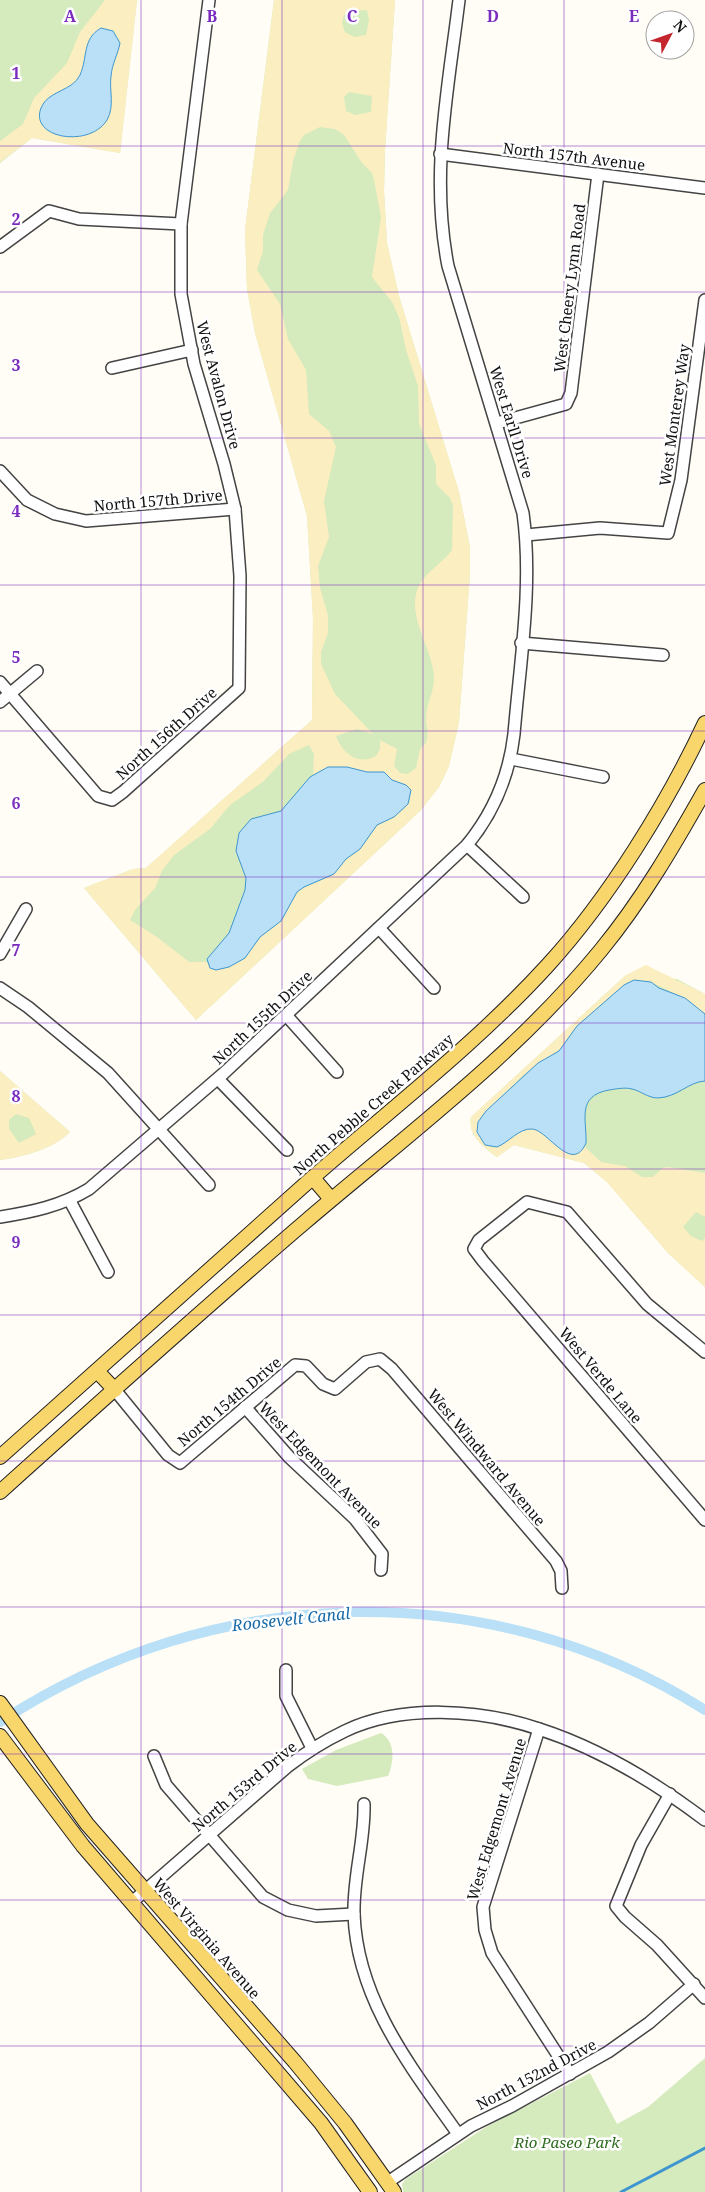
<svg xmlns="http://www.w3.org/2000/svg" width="705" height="2192" viewBox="0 0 705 2192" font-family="'Noto Serif',serif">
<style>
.green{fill:#d5ebbd}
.sand{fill:#fbeec1;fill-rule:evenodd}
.water{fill:#b9e0f7;stroke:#3f96cf}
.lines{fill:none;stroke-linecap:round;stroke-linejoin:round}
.stream{stroke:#3f96cf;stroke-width:3}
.canal{stroke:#b9e0f7;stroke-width:10}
.minor-casing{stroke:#444;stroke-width:14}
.major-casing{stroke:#222;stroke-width:16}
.minor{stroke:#fff;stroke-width:11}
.major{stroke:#f9d66b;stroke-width:14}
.grid{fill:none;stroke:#7b2cbf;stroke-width:1;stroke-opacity:0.55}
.labels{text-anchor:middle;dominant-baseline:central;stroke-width:5;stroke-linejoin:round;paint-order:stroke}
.street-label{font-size:15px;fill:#111;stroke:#fff}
.park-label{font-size:15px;font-style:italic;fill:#2f6b1f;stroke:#fff}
.water-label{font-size:16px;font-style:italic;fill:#1768a6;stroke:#fff}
.grid-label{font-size:16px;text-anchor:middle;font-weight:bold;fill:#7b2cbf;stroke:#fff;stroke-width:5;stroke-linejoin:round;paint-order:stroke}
</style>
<rect width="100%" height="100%" fill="#fffdf5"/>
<!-- green -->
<g class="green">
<polygon points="0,0 137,0 120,153 32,138 0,163"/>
<polygon points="274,0 395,0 385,150 384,191 387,243 399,296 459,492 470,547 470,574 459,722 449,766 439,787 420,811 196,1020 84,888 133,869 146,868 312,720 313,618 307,516 255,333 247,289 245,230"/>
<path d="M626,975L677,979L705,994V1287L668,1253L607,1182L584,1163L514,1145L497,1157C483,1147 468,1136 471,1117Z"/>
<path d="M0,1071L70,1132C51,1150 25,1156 0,1160Z"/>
<path d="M381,1733C396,1742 394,1762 388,1776L337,1786L308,1779L302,1769L336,1750Z"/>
<polygon points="705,2058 705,2192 403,2192 402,2184 406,2179 486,2127 590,2073 617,2124 648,2107"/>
</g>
<!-- sand -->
<g class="sand">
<polygon points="105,0 137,0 120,153 32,138 0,162 0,141 23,124 34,98 67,63 80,32"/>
<path d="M274,0H395L385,150L384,191L387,243L399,296L459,492L470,547V574L459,722L449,766L439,787L420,811L196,1020L84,888L133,869L146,868L312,720L313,618L307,516L255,333L247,289L245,230ZM367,10L369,20L366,35L354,37L345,32L342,23L344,15L350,11ZM349,92L372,96L371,112L355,115L346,111L344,97ZM320,127L335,129L344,135L362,163L372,173L374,180L381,217L372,277L392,302L399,317L406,350L418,386L419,424L436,465V484L450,498L453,506L452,550C441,565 421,574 416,594C410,621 432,649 434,676C435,690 426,704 426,718C426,730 432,741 420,749L416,768L408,774L400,773L394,766L397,749L380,740V749L376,756C358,766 342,753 336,736L357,729L373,734L335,694L321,664V652L328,633V615L320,588L318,566L329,537L324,501L336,447L329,431L309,414L306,370L288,339L280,304L257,270L263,251V235L270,213L288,190L293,161L300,141L304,135ZM309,745L314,754L313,775C333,761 345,768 366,772C372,773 379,772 385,773L392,780L410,788V801L405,808L394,817L377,825L365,843L346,859L331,876L304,887L297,892L281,921L260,937L245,958L241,961L213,969L206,962H189L157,937L130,920L135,910L155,888L162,871L174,855L210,829L230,805L264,781L289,754Z"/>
<path d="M646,965L705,994V1014C689,1002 648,973 628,982L577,1026L559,1051L538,1063L523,1075L478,1122L489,1147C506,1149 515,1127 532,1129C549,1131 554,1151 571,1154L585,1147L601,1162L625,1166L642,1177H653L663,1168L669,1167L705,1173V1217L696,1212L683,1227L691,1236L702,1241L705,1238V1287L668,1253L607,1182L584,1163L514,1145L497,1157C483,1147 468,1136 471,1117L626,975Z"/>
<path d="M0,1071L70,1132C51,1150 25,1156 0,1160ZM16,1114L29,1118L36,1134L19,1143L9,1129V1120Z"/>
</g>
<!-- water -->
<g class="water">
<path d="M101,28L113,31L120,43C118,54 112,64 111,76C109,91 115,106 107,120C90,148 29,139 41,108C47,91 73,91 80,75C88,57 82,39 101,28Z"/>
<polygon points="328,767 347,767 367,772 384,772 392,780 406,785 411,790 408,804 394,817 377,825 360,849 346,859 334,874 304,887 297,892 281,921 260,937 245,958 229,967 216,970 210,968 207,959 229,933 245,890 246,878 236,851 239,833 251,819 281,811 310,777"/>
<path d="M634,980L651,982L659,988L685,998L705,1014V1081C688,1082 678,1097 658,1098C648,1098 641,1091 632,1089C625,1087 616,1089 609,1090C576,1096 587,1120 586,1143C572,1175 548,1130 532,1129C519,1128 508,1143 497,1147L485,1145L477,1132L478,1122L486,1111L538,1063L559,1051L577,1026L624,985Z"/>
</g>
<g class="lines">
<!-- stream -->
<polyline class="stream" points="621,2192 705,2148"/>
<!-- canal -->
<path class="canal" d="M0,1722C213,1582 488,1573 705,1710"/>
<defs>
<g id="minor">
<polyline points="440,154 705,188"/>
<polyline points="0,247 49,211 79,219 181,224"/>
<polyline points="112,368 192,350"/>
<polyline points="497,423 566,404 571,393 598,174"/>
<polyline points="0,471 27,500 55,514 86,521 235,509"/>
<polyline points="526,535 600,528 668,533 681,480 705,300"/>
<polyline points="521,643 663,655"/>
<polyline points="0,682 98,796 112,800 123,792 239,688 240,576 235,509 224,464 194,364 181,294 181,224 209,0"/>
<polyline points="0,702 37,671"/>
<polyline points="511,759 603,777"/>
<polyline points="467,845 523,897"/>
<polyline points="379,928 434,988"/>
<polyline points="0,954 26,909"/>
<polyline points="0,988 28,1007 108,1073 209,1185"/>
<polyline points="286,1015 337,1072"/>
<polyline points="218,1079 287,1150"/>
<polyline points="70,1201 108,1272"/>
<path d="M0,1217C32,1212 61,1206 89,1189L224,1073L467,845C494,812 509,777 514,734C520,662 533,585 523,513L448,266C430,174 448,91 459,0"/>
<polyline points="705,1352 647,1304 567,1212 527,1202 479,1240 474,1249 483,1261 705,1520"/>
<polyline points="115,1390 168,1455 180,1463 295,1365 306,1366 323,1384 335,1389 366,1362 380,1359 392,1369 556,1561 561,1571 562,1588"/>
<polyline points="245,1407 290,1458 355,1519 382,1554 381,1570"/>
<polyline points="286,1670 286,1696 312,1748"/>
<polyline points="539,1729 483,1907 485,1930 492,1953 570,2074"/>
<polyline points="154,1756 166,1785 263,1897 288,1910 316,1916 354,1914"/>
<polyline points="670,1794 641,1845 616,1906 625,1917 657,1945 705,1998"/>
<path d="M364,1804C365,1841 353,1876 354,1914C357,2000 411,2067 458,2134"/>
<path d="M131,1903L287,1767C305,1753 324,1741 345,1731C402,1704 480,1709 539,1729C598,1748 656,1783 705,1820"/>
<polyline points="388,2182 471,2126 512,2106 608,2052 649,2023 694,1984"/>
</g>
<g id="major">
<polyline points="313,1178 331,1199"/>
<polyline points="97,1371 115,1390"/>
<path d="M0,1457C104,1365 207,1271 311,1179C391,1109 477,1043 548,965C609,898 667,804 705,723"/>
<path d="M0,1492C101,1401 202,1310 305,1222C407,1135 516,1054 601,950C642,900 674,845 705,790"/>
<polyline points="0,1703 87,1824 295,2062 345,2123 394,2192"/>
<polyline points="0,1736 83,1846 321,2123 370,2192"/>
</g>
</defs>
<!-- minor casing -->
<use href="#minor" class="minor-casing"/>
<!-- major casing -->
<use href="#major" class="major-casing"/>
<!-- minor -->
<use href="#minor" class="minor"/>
<!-- major -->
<use href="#major" class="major"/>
</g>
<!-- grid -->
<path class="grid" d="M141,0V2192M282,0V2192M423,0V2192M564,0V2192M0,146H705M0,292H705M0,438H705M0,585H705M0,731H705M0,877H705M0,1023H705M0,1169H705M0,1315H705M0,1461H705M0,1607H705M0,1754H705M0,1900H705M0,2046H705"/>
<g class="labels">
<!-- street labels -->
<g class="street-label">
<text transform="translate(574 156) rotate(7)">North 157th Avenue</text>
<text transform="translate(569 288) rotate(-83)">West Cheery Lynn Road</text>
<text transform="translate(219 385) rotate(75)">West Avalon Drive</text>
<text transform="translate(674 415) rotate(-82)">West Monterey Way</text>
<text transform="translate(512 422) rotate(73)">West Earll Drive</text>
<text transform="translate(158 500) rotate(-5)">North 157th Drive</text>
<text transform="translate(166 733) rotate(-42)">North 156th Drive</text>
<text transform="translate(262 1017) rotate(-43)">North 155th Drive</text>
<text transform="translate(373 1104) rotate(-41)">North Pebble Creek Parkway</text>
<text transform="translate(601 1375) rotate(50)">West Verde Lane</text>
<text transform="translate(229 1401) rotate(-40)">North 154th Drive</text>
<text transform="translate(487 1457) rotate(50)">West Windward Avenue</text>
<text transform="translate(321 1465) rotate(46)">West Edgemont Avenue</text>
<text transform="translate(244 1786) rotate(-40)">North 153rd Drive</text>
<text transform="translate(496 1819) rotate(-73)">West Edgemont Avenue</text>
<text transform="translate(207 1938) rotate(49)">West Virginia Avenue</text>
<text transform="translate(536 2074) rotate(-28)">North 152nd Drive</text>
</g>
<!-- park labels -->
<g class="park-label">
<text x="567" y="2142">Rio Paseo Park</text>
</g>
<!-- water labels -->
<g class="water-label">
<text transform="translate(291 1619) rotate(-6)">Roosevelt Canal</text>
</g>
</g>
<g class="grid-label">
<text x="70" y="22">A</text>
<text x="212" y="22">B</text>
<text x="352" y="22">C</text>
<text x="493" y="22">D</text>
<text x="634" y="22">E</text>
<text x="16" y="79">1</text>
<text x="16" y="225">2</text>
<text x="16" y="371">3</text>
<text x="16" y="517">4</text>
<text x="16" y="663">5</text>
<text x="16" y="809">6</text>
<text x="16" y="956">7</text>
<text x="16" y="1102">8</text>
<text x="16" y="1248">9</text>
</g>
<!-- north arrow -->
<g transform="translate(670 35) rotate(49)"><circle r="24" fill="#ffffff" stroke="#a0a0a0"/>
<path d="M0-4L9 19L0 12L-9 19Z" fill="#c4262e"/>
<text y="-8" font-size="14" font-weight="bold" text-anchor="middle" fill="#111111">N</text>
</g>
</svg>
